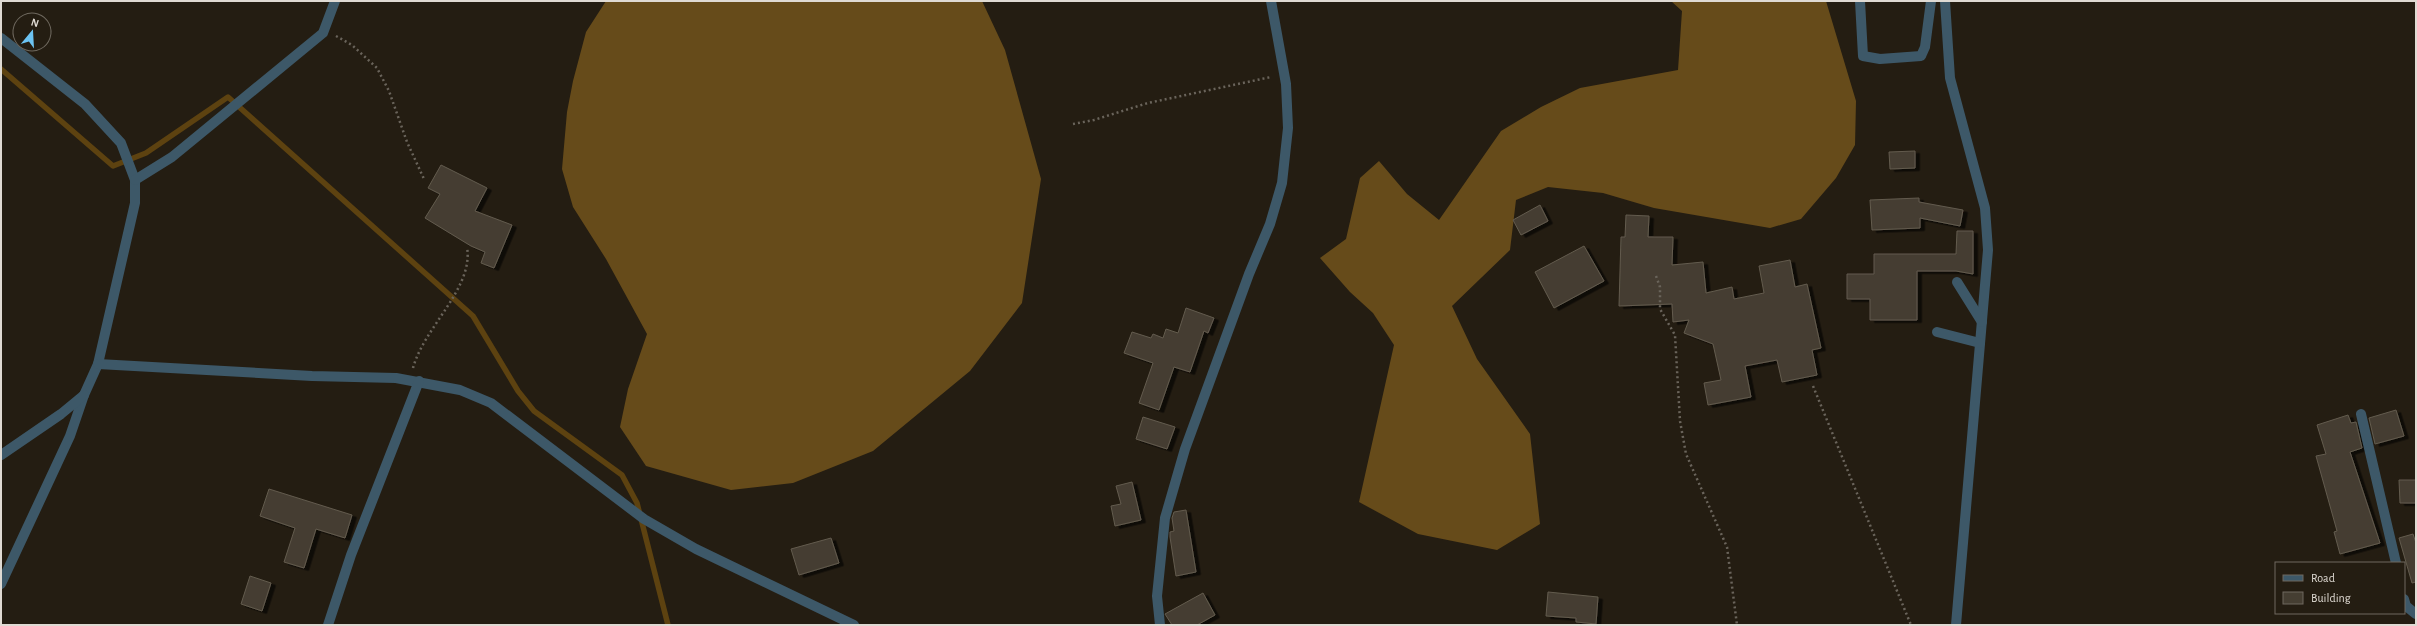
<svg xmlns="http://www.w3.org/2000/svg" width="2417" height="626" viewBox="0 0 2417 626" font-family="'Alegreya Sans',sans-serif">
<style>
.forest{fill:#664b1a}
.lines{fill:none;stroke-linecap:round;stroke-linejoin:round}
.stream{stroke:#5d4210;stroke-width:5.5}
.building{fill:#453e32;stroke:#635b4e;filter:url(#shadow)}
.path{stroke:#6a645b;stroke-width:2.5;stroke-dasharray:2 3;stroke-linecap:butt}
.minor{stroke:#3d5868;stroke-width:10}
</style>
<defs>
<filter id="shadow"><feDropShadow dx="4.5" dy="2.5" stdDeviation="0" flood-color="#0009"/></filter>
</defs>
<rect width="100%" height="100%" fill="#241d12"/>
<!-- forest -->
<g class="forest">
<polygon points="606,1 982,1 1005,50 1041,179 1022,303 970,371 873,451 793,483 731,490 646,466 620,427 628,389 647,334 606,259 573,207 562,169 567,112 573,81 586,32"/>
<polygon points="1671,1 1826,1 1856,101 1855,145 1836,178 1801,219 1770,228 1654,208 1603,193 1548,187 1516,200 1510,250 1452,306 1477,359 1530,434 1540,524 1497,550 1418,534 1359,502 1394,345 1373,313 1350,292 1320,258 1346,239 1360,178 1379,161 1407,194 1439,220 1501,131 1541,107 1580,88 1678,70 1682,11"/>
</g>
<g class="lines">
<!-- stream -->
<polyline class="stream" points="1,69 113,166 146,153 228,97 473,316 518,391 534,411 622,475 637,503 668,625"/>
</g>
<!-- building -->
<g class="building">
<polygon points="1915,151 1915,168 1890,169 1889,152"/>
<polygon points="441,165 487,188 475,211 512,225 494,268 481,263 485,252 471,246 425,218 440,194 428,188"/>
<polygon points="1919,198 1919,202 1963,210 1960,226 1920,218 1920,228 1872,230 1870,200"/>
<polygon points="1540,205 1548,221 1521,235 1513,220"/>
<polygon points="1626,215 1649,216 1648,237 1673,237 1672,265 1703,262 1706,293 1732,287 1734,299 1764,293 1759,266 1790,260 1795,287 1807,284 1821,348 1812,350 1817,375 1782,382 1777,360 1745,366 1751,397 1708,405 1704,383 1721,380 1713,344 1684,333 1689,320 1673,322 1672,304 1619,306 1621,237 1625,237"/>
<polygon points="1957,231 1973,231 1973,274 1956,271 1917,271 1917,320 1870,320 1870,299 1847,299 1847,274 1874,274 1874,254 1956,254"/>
<polygon points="1584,246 1604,281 1554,308 1535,272"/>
<polygon points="1186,308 1214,318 1208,333 1204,331 1190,372 1174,367 1159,410 1139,403 1153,363 1124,353 1132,332 1151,338 1153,334 1163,338 1166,329 1178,333"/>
<polygon points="2396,410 2404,436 2375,444 2369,418"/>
<polygon points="2348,415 2351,423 2356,422 2362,448 2350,452 2380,543 2340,554 2334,532 2337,531 2316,456 2326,454 2317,425"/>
<polygon points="1143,417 1175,427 1167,449 1136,439"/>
<polygon points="2399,480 2416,480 2416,503 2400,503"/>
<polygon points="1132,482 1141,520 1115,526 1111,506 1121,504 1116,486"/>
<polygon points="269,489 352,515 345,538 316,529 304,568 284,562 295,528 260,516"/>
<polygon points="1186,510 1196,572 1176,576 1170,537 1170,532 1174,531 1172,518 1174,512"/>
<polygon points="2413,534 2416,543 2416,582 2412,583 2399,538"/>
<polygon points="831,538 839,563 799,575 791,549"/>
<polygon points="250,576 271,583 262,611 241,604"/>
<polygon points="1548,592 1598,597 1596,624 1576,622 1576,618 1546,616"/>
<polygon points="1203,593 1215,615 1197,625 1172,625 1165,614"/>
</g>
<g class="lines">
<!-- path -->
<g class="path">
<polyline points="336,36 352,45 377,68 389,91 407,142 424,179"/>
<polyline points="1073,124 1094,120 1148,103 1271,77"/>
<polyline points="1656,276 1660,287 1660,309 1675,335 1680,421 1686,454 1727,547 1737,625"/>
<path d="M413,368C424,327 474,288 467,247"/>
<polyline points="1813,386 1911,625"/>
</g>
<!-- minor -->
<g class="minor">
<polyline points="1860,1 1863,56 1880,59 1921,56 1925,47 1931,1"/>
<polyline points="1945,1 1950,78 1985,208 1988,250 1956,625"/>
<polyline points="1,38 85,104 121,143 135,180 135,203 98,364 84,395 70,436 1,584"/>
<polyline points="135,180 172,157 323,33 335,1"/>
<polyline points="1957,282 1982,322"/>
<polyline points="1937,332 1980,343"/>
<polyline points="98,364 312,376 396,378 460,390 491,403 644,519 696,549 854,625"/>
<polyline points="2361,414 2396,563"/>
<polyline points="1,455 61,414 84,395"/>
<polyline points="2404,599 2406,606 2416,614"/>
<polyline points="328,625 351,555 419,381"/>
<polyline points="1160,625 1157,596 1165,518 1185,449 1249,274 1270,224 1282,183 1288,128 1286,84 1271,1"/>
</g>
</g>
<!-- border -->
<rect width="2417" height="626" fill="none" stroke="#dfdad3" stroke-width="4"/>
<!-- legend -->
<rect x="2275" y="562" width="130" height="52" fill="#241d12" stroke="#6f695f"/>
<rect x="2283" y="575" width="20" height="6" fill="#3d5868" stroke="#6f695f"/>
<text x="2311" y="582" font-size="12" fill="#dfdad3">Road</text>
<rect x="2283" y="592" width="20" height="12" fill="#453e32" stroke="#6f695f"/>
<text x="2311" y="602" font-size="12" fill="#dfdad3">Building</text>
<!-- north arrow -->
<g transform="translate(32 32) rotate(18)"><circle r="19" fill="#241d12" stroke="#6f695f"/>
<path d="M0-3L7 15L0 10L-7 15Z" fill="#6cc3f2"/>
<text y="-6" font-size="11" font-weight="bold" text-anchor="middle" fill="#dfdad3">N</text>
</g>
</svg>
